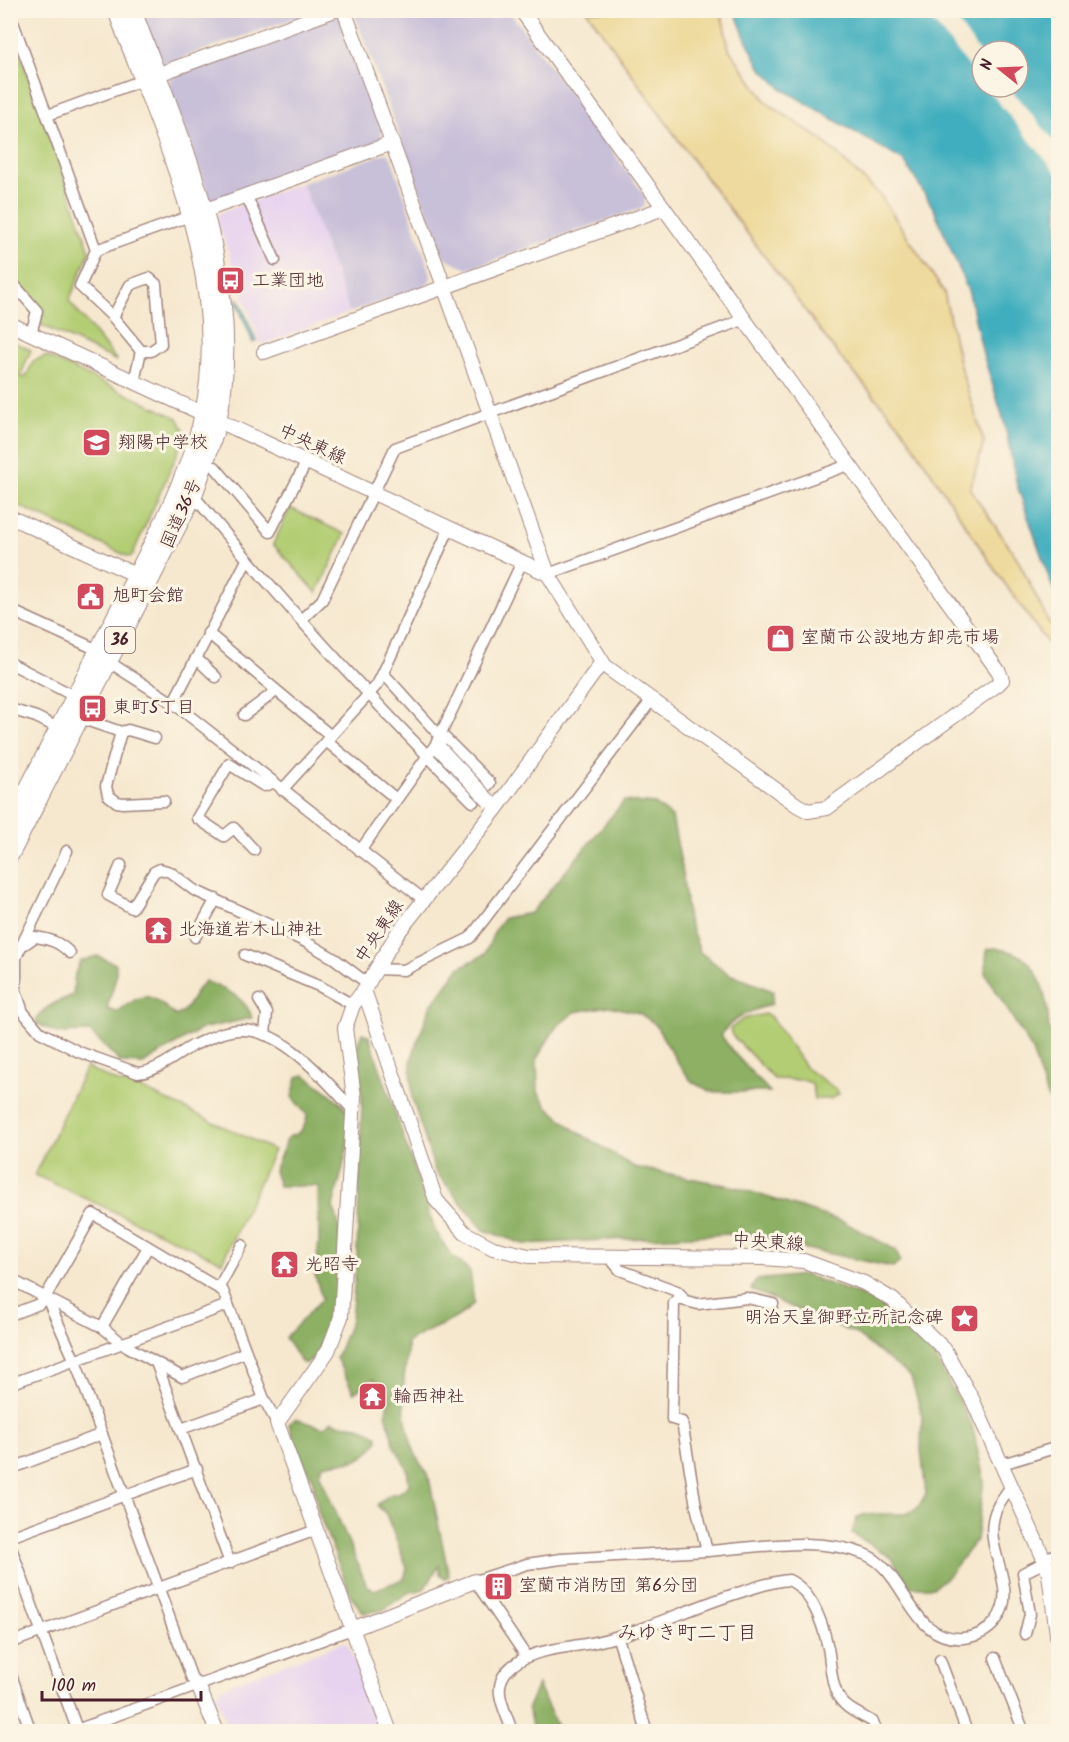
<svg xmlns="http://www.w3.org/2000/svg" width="1069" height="1742" viewBox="0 0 1069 1742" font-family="Kalam,'Klee One',sans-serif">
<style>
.built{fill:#e7d2ef}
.industrial{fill:#c8bfd8}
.green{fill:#b2cd73;stroke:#7e764f;stroke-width:1.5}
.forest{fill:#8db065;stroke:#6c6848;stroke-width:1.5}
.sand{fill:#eeda9e;stroke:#9c7c64;stroke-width:1.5}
.water{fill:#40aebe;stroke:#456674;stroke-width:1.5;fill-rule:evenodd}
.pier{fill:#f6e8cf}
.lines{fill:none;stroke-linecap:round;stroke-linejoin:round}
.street-casing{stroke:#a0847d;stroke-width:13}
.secondary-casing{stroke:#a0847d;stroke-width:16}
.highway-casing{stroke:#a0847d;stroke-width:20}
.street{stroke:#fff;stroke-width:10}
.secondary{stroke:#fff;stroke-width:14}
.highway{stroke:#fff;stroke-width:18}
.secondary-bridge-casing{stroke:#a0847d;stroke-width:16;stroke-linecap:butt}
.secondary-bridge{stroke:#fff;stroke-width:14}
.labels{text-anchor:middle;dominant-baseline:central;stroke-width:6;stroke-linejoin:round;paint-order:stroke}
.shield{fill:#fcf5e5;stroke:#7f5f63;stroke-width:1.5}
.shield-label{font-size:16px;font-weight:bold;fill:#4a1f2b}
.poi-label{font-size:18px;fill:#4a1f2b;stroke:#fcf5e5;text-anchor:start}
.street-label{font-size:18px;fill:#4a1f2b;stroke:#fcf5e5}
.neighbourhood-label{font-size:20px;fill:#4a1f2b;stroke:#fcf5e5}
</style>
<rect width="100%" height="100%" fill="#fcf5e5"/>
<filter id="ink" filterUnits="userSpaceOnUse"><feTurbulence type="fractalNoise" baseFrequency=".0167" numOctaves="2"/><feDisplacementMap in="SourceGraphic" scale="12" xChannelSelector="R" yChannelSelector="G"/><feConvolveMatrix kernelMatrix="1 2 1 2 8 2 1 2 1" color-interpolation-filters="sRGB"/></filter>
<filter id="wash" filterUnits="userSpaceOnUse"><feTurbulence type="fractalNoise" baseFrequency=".008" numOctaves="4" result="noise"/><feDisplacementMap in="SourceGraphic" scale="24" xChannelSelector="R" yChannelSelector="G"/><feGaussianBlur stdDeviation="1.35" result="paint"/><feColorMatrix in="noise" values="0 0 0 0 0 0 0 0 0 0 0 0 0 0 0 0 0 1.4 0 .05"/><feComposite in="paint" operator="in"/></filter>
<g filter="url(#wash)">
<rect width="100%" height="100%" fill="#f6e8cf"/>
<!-- built -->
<g class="built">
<polygon points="302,183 350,312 263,344 260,343 217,220 218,214"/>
<polygon points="344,1642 348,1644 379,1731 230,1731 216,1695 220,1688"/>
</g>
<!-- industrial -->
<g class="industrial">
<polygon points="356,10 509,11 646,197 644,207 468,269 444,257 355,15"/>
<polygon points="141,11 315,11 167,63 161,63"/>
<polygon points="339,14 382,131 381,138 377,142 217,200 210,199 170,91 169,80 175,75"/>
<polygon points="386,153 391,157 431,275 430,280 424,287 350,312 302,183"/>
</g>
<!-- green -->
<g class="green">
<polygon points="19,50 90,251 69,301 117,361 39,324 41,311 11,274 10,53"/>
<polygon points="11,341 31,350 20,377 26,377 33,361 46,356 178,418 186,434 132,556 129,557 11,502"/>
<polygon points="290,508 345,534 317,593 273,544"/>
<polygon points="765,1014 770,1016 806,1068 837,1090 839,1094 830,1099 814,1099 812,1083 802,1080 774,1079 732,1035 730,1029 743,1019"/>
<polygon points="86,1067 119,1083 134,1085 274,1150 222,1262 35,1175"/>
</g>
<!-- forest -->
<g class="forest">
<path d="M624,801L655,804L672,817L682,868L688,920L700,952L729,974L773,991L772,1004C752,1011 733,1016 721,1035L733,1052L770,1092H712L692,1082L678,1063L655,1024L639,1013L609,1006L575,1012L556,1027L537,1058L538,1092L548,1107L573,1129L634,1167L736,1187L844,1222L896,1250L900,1261L893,1267L797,1247L750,1233L523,1244L484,1230L435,1171L412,1098L411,1060L430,1007L459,968L485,954L495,930L504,918L531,913Z"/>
<path d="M995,948C1003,950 1012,952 1019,955C1043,969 1048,1005 1049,1029L1058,1037V1112L1047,1097L1031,1048L985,973L987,949Z"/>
<path d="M97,956L116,964V977L107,1009L117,1012C147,990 148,992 176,1016C192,1008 192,992 205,981C223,988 247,997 252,1018L201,1029L143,1064L121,1063L90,1032L57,1033L36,1023C37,1009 61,1000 73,995L75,974L80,961Z"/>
<path d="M362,1033L369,1036L435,1230L450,1254L470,1271L474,1303C456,1324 428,1327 407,1343C408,1356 405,1367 404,1380C402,1408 408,1453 428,1473L449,1576L445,1578L440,1574L439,1566L424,1589L408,1593L383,1610L364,1613L352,1598L319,1514L312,1477L300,1457L289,1424L295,1419C306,1420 312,1426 324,1427L332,1421L339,1424L359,1426L377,1436L378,1441C355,1470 356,1457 323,1465L320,1475L367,1586L374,1590L404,1579L407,1568L386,1514L377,1505C384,1499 390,1492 399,1493L409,1485L407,1469L394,1445L386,1413L389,1398L386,1391L373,1379L354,1393L336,1358L351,1320L357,1256L362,1099L357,1046Z"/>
<path d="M305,1075C317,1085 335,1095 344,1107C359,1125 337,1185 333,1207C350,1240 341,1343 305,1364L301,1362L285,1338L322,1299L315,1275L319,1241L318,1186H279L274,1171L288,1137C300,1134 306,1128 307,1115L292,1097L297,1077Z"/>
<polygon points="805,1275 873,1300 904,1323 930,1348 972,1425 984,1480 976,1540 949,1575 934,1587 908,1587 892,1558 852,1533 857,1517 867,1514 906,1514 917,1509 926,1494 921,1450 922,1415 911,1377 854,1333 751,1290 756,1280"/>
<polygon points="538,1685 559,1731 533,1731 528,1707"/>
</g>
<!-- sand -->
<polygon class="sand" points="587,11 721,11 729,49 767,103 822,140 880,195 944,292 960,366 984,442 970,489 1017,558 1048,621 1058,632 1058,658 993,567 902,428 840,357 694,162"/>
<!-- water -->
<g class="water">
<path d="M735,11H1058V593L1052,586L1017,485L1004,421L983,354L969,293L934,209L904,161L782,89L760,67L744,35ZM982,51H1018V87H982Z"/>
<polygon points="239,299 256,341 253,343 236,300"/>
</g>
<!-- pier -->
<g class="pier">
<polygon points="924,11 950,11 982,56 982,82"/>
<polygon points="986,87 1008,87 1058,145 1058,175"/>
</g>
</g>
<g filter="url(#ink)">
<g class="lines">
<defs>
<g id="street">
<polyline points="10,14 96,250 80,286 113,317 141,351 134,382"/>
<polyline points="48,115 143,80"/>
<polyline points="246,195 275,260"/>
<polyline points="96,250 190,216"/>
<polyline points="10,280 37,311 31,334"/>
<polyline points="113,317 130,285 149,278 156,284 161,344 151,351 141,351"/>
<polyline points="215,467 270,532 306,463"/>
<path d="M193,495C282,602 375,704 473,802L490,783L441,734"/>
<polyline points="548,574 851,464"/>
<polyline points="10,610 100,651"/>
<polyline points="301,620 322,600 395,448 746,319"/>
<polyline points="208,633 331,736"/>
<polyline points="196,658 216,677"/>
<polyline points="109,662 173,703 424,900"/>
<polyline points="10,663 76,697"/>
<polyline points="173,703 247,560"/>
<polyline points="10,709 36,717 60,729"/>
<polyline points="244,715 276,691"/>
<polyline points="80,718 121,732 128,730 155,738"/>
<polyline points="121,732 106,786 108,795 117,802 123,803 164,801"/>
<polyline points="440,736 383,673 449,529"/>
<polyline points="326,741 395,798"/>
<polyline points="282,790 377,685 383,673"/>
<polyline points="254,850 234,828 224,836 197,818 229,764 264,786 272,783"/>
<path d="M67,851L16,957V991L23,1012L40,1032L79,1052L138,1073C157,1072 177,1054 194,1045C208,1039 226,1029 242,1030C285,1030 327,1082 354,1111"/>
<polyline points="360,851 436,744 522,562"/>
<polyline points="121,865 108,895 132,908 154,872 160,869 170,872 194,890 306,942 335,959 367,983"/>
<polyline points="195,937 216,899"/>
<path d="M25,944L35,937C50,939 59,942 70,953"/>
<polyline points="245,955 321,987 353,1005"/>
<polyline points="374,969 404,970 470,938 651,701"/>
<polyline points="259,1000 267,1013 265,1035"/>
<polyline points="610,1258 620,1270 677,1291 682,1296 674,1303 672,1419 682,1422 696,1506 707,1551"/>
<polyline points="10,1279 102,1327 123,1344 182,1377 246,1352"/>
<polyline points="219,1287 242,1245"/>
<polyline points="46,1296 75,1361 192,1679 198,1685"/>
<polyline points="678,1299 698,1304 747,1298 773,1304"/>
<polyline points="10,1315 39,1304 46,1296 93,1214 223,1291 264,1399 277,1423"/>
<polyline points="102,1327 148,1247"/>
<polyline points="157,1365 230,1563"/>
<polyline points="10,1384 228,1305"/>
<polyline points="181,1429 264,1399"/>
<polyline points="1002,1464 1058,1447"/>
<polyline points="10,1469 102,1434"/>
<polyline points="10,1537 197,1469"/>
<polyline points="10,1545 78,1732"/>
<polyline points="1044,1559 1058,1553"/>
<polyline points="1025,1634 1030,1614 1023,1573 1045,1562"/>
<polyline points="618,1638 647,1732"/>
<polyline points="10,1643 316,1530"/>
<path d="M526,1656L475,1581L527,1564L561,1559C610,1556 658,1554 707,1551C757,1548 816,1535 864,1554C907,1570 909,1642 963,1638C975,1637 987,1632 995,1622C1020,1590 987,1555 993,1521C995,1507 1004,1496 1012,1485"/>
<polyline points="995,1658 1024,1732"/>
<polyline points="940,1660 967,1732"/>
<polyline points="10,1672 31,1732"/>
<polyline points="71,1732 352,1629"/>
<path d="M512,1732C507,1712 491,1691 506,1672C525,1650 558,1649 586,1644C640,1634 688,1608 741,1592C757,1587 772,1581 789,1580C812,1591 823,1624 828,1648C831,1663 830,1679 837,1694C844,1709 860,1714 873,1722L877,1732"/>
</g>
<g id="secondary">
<polyline points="344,10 548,574"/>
<polyline points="156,75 335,10"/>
<polyline points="203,211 392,143"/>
<polyline points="10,324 548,574 605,666 797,805 808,811 827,808 998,684 1002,680 999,672 521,10"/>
<polyline points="264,352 664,208"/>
<polyline points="10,517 138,576"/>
<polyline points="602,662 496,809 397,934 364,990 436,1200 465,1233 493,1248 529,1256 763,1258 804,1261 864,1283 893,1300 944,1349 973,1401 1044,1559 1049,1574 1058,1641"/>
<polyline points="364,990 353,1005 345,1028 354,1097 341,1317 328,1351 277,1423 390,1732"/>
<polyline points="352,1629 475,1581"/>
<polyline points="198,1685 217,1732"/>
</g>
<g id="highway">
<path d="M10,825L165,520C180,486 196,451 204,414C233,275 164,138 117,10"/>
<path d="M10,854L193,495C202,470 211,446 217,421C247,280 180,140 132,10"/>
</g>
</defs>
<!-- street casing -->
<use href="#street" class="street-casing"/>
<!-- secondary casing -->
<use href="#secondary" class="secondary-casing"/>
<!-- highway casing -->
<use href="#highway" class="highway-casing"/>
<!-- street -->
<use href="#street" class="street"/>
<!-- secondary -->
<use href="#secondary" class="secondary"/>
<!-- highway -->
<use href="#highway" class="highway"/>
<defs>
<polyline id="secondary-bridge" points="440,749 489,801"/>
</defs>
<!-- secondary-bridge casing -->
<use href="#secondary-bridge" class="secondary-bridge-casing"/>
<!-- secondary-bridge -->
<use href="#secondary-bridge" class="secondary-bridge"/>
</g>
</g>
<!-- icons -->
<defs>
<symbol id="bus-square" viewBox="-11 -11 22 22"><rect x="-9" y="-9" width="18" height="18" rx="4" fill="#d1495b" stroke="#fcf5e5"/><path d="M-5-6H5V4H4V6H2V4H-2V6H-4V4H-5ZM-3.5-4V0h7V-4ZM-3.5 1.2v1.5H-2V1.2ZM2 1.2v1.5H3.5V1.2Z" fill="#fff"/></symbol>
<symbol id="school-square" viewBox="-11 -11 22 22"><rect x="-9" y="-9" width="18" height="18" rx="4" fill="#d1495b" stroke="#fcf5e5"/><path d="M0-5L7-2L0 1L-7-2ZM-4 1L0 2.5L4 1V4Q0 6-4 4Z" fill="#fff"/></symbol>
<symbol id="civic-square" viewBox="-11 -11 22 22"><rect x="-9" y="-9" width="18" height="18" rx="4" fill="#d1495b" stroke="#fcf5e5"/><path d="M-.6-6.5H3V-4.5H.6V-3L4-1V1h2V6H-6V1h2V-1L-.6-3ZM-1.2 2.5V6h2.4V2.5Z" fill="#fff"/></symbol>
<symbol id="shop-square" viewBox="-11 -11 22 22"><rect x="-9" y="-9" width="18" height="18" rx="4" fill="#d1495b" stroke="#fcf5e5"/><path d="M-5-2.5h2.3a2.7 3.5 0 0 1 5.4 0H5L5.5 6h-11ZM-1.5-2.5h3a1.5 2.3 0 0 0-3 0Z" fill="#fff"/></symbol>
<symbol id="temple-square" viewBox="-11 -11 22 22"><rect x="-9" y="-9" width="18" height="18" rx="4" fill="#d1495b" stroke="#fcf5e5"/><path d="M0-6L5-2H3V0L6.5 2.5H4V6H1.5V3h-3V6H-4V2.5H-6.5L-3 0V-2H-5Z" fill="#fff"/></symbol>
<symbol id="sight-square" viewBox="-11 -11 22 22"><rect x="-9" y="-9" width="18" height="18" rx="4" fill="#d1495b" stroke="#fcf5e5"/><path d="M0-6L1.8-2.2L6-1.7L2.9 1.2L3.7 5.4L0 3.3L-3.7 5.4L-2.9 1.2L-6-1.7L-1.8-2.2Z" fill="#fff"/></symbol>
<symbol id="building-square" viewBox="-11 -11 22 22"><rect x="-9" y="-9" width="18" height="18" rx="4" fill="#d1495b" stroke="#fcf5e5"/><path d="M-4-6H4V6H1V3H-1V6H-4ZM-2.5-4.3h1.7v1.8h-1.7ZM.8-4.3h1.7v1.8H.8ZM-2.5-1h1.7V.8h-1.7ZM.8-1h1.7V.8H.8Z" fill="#fff"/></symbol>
</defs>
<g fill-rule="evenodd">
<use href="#bus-square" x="214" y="264" width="33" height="33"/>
<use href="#school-square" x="80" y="426" width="33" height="33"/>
<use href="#civic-square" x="74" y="580" width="33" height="33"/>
<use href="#shop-square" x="764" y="622" width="33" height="33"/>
<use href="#bus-square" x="76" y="692" width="33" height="33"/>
<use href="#temple-square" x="142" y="914" width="33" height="33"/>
<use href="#temple-square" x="268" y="1248" width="33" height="33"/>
<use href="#sight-square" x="948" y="1302" width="33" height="33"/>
<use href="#temple-square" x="356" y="1380" width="33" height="33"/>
<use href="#building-square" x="482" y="1570" width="33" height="33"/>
</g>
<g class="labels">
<!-- shield labels -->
<rect class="shield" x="105" y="627" width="30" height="26" rx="4.5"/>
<g class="shield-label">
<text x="120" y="640">36</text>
</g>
<!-- poi labels -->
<g class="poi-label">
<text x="252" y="281">工業団地</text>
<text x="118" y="443">翔陽中学校</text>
<text x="112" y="596">旭町会館</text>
<text x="801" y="638">室蘭市公設地方卸売市場</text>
<text x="113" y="708">東町5丁目</text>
<text x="179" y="930">北海道岩木山神社</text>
<text x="305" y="1265">光昭寺</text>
<text x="943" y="1318" text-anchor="end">明治天皇御野立所記念碑</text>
<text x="393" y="1397">輪西神社</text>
<text x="519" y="1586">室蘭市消防団 第6分団</text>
</g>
<!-- street labels -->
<g class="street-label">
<text transform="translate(312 445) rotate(25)">中央東線</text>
<text transform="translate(182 514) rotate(-66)">国道36号</text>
<text transform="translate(380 932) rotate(-56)">中央東線</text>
<text transform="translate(768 1243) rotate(4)">中央東線</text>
</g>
<!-- neighbourhood labels -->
<g class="neighbourhood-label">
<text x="687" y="1634">みゆき町二丁目</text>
</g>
</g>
<!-- margin -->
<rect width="1069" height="1742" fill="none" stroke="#fcf5e5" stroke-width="36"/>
<!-- north arrow -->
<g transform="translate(1000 69) rotate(288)"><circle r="28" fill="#fcf5e5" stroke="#b59f9b" stroke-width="1.5"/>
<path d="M0-4.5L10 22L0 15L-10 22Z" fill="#d1495b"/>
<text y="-9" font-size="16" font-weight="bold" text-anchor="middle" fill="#4a1f2b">N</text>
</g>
<!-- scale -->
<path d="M42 1691v9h159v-9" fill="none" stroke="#4a1f2b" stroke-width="3"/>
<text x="51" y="1691" font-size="18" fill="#4a1f2b" stroke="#fcf5e5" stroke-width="4.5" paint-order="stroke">100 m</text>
</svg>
